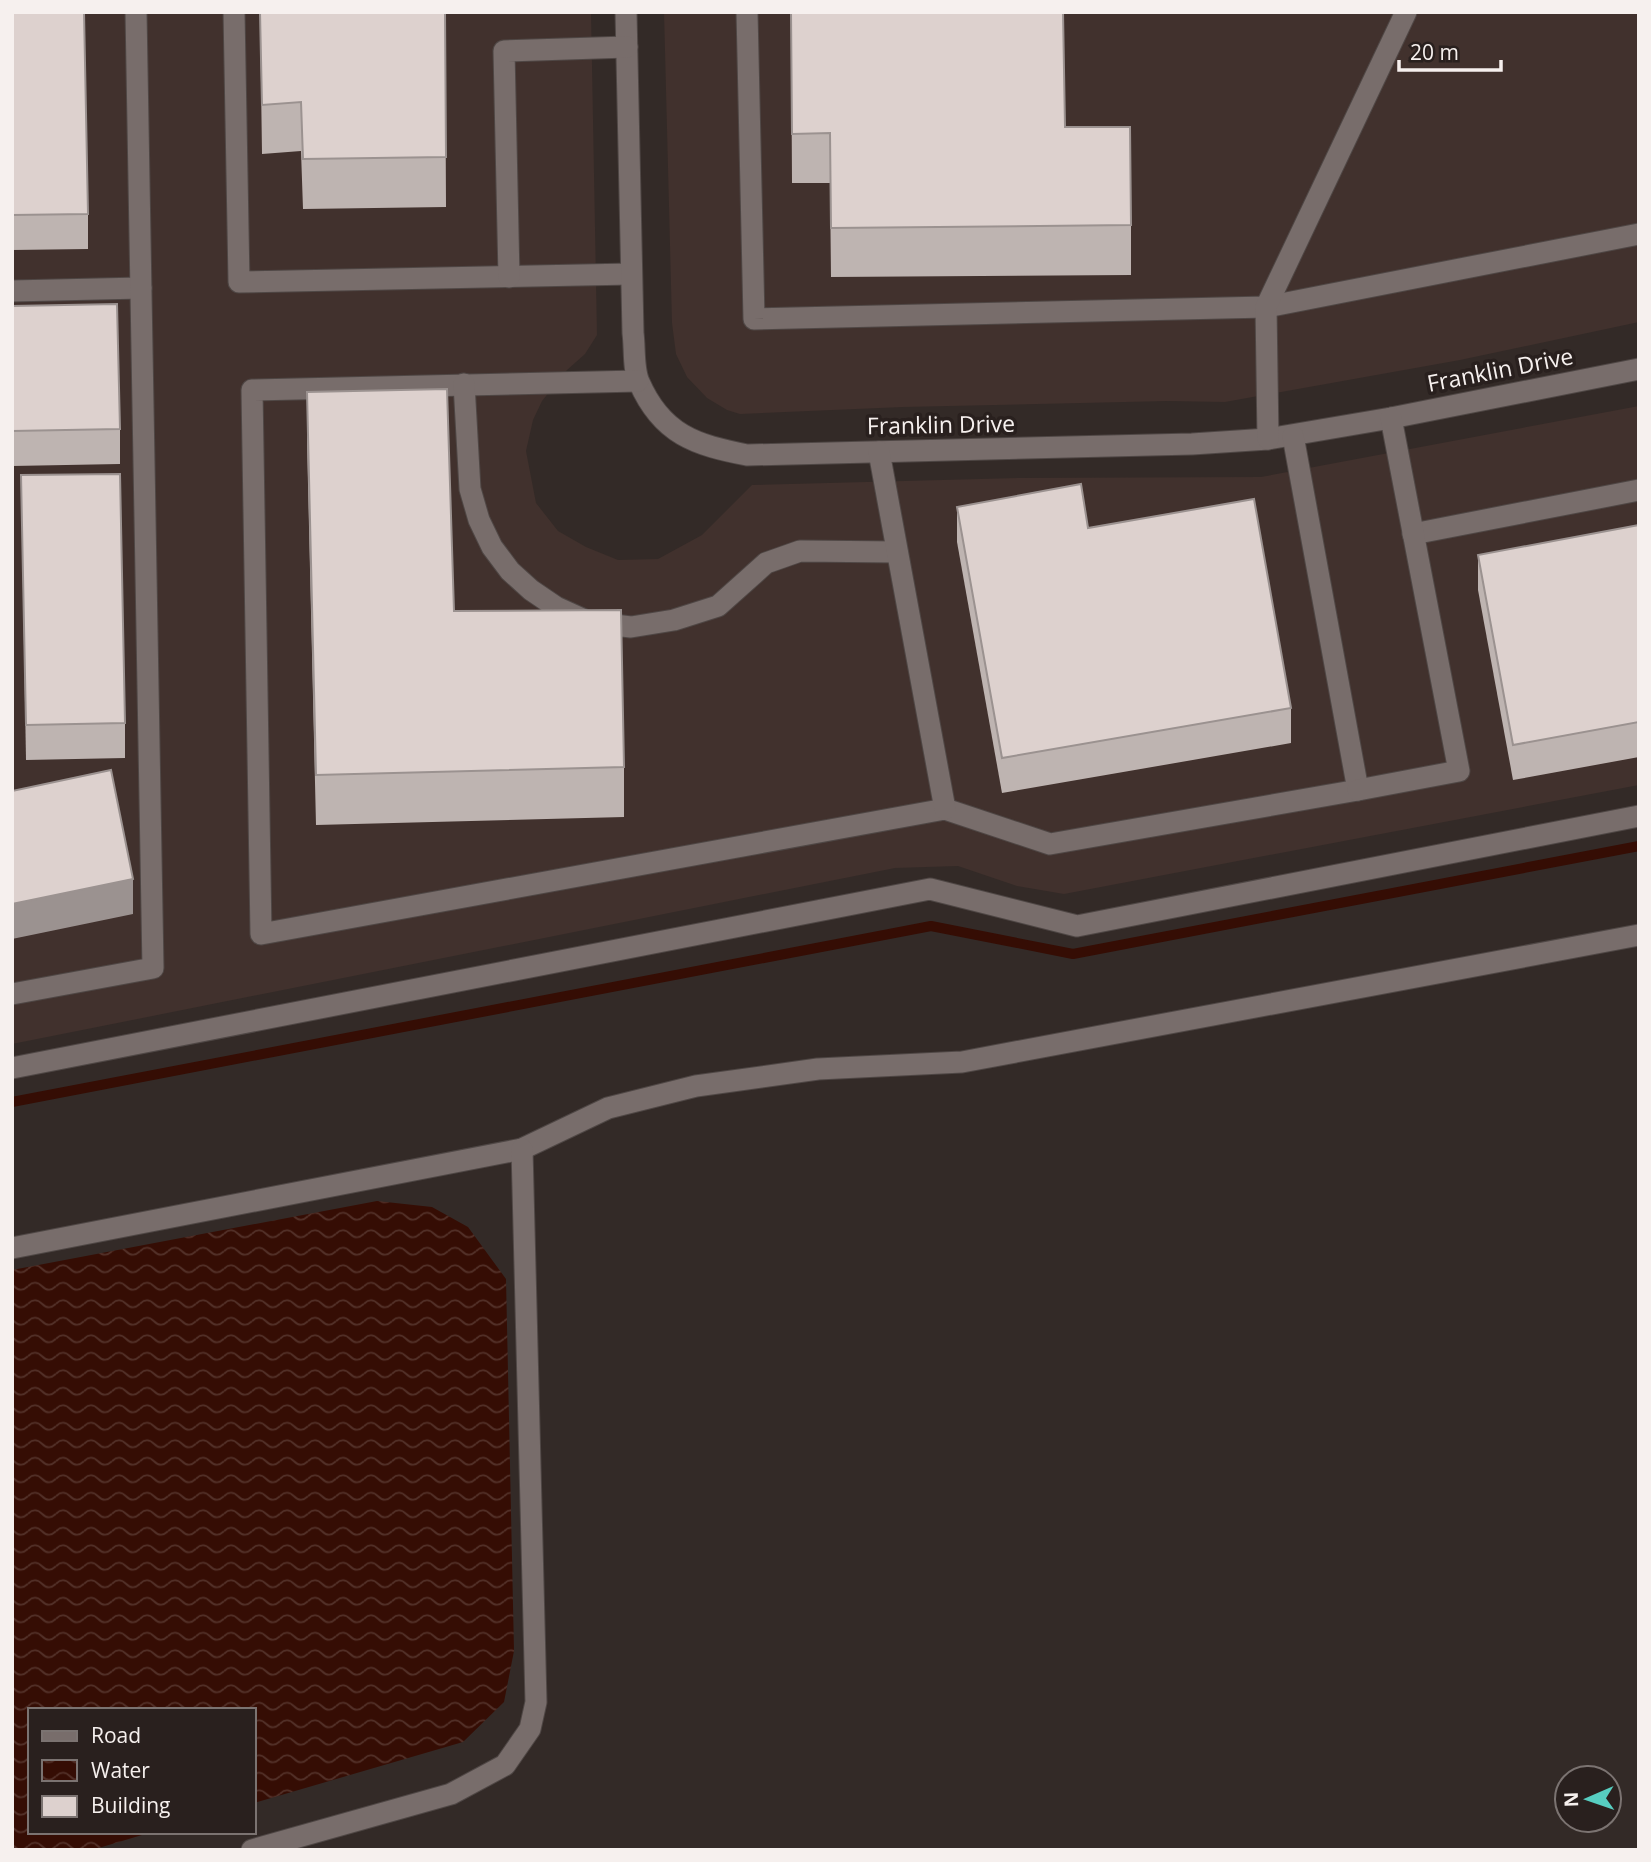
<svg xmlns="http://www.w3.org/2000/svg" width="1651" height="1862" viewBox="0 0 1651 1862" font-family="'Open Sans',sans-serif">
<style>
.built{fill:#41312d}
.water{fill:url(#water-waves)}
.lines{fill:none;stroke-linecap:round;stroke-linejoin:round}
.stream{stroke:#350d04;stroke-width:10}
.minor-casing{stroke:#4f4745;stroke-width:23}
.minor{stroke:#786d6b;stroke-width:21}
.wall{fill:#beb4b1}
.shaded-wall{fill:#9b9290}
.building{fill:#ddd1ce;stroke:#9b9290;stroke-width:2}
.labels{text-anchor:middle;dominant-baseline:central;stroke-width:7;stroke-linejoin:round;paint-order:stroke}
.street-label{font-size:23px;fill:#f6f0ee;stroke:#29201e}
</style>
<defs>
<pattern id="water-waves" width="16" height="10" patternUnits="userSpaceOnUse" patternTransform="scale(1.75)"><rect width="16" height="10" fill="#350d04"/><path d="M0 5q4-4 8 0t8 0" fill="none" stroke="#533129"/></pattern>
</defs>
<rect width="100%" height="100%" fill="#332a27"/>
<!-- built -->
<g class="built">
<polygon points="12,12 591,12 597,335 585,354 567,370 542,401 533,420 526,451 536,503 558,531 586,547 618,560 658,559 702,535 752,485 1018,478 1261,477 1639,406 1639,785 1064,894 1017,886 958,866 895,868 12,1044"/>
<polygon points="664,12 1639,12 1639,322 1460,360 1225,402 1168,401 903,407 740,414 727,410 707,398 687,377 676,354 672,323"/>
</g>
<!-- water -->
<polygon class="water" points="377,1201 432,1207 468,1227 506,1279 514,1651 504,1702 463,1742 254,1803 254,1710 30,1710 30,1832 152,1832 92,1850 12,1850 12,1270"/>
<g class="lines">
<!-- stream -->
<polyline class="stream" points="12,1102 931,926 1073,954 1639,846"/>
<defs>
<g id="minor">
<polyline points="234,12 239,282 631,274"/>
<path d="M626,12L633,333C635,348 633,369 639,382C662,435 696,445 747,455L1192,444L1268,439L1391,418L1639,369"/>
<polyline points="747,12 754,319 1266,307 1639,234"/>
<polyline points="509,277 504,51 627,47"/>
<polyline points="12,291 141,288"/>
<polyline points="638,381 252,390 261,934 945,809 1050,844 1358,790 1293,436"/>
<polyline points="464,384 470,489 479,520 492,547 510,571 531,590 556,607 589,622 631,627 674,620 718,606 766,563 800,551 897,552"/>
<polyline points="1268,439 1266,307 1406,12"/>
<polyline points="879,452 945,809"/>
<polyline points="1413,534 1639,490"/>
<polyline points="1358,790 1459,771 1391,418"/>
<polyline points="12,994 153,968 136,12"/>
<polyline points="12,1068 930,889 1077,926 1639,816"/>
<polyline points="12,1248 522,1149 608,1108 696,1086 818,1069 962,1062 1639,935"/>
<polyline points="252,1850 451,1794 505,1765 530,1729 536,1702 522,1149"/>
</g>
</defs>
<!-- minor casing -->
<use href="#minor" class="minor-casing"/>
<!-- minor -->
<use href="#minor" class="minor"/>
</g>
<!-- wall -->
<g class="wall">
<polygon points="12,12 88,214 88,249 12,250"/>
<polygon points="260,12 445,12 446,207 303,209 301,151 262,154"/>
<polygon points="791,12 1065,127 1131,225 1131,275 831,277 830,183 792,183"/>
<polygon points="12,306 120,429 120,464 12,466"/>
<polygon points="307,392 454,611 624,767 624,817 316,825 307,442"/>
<polygon points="21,475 125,723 125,758 26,760"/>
<polygon points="957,507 1088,528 1291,708 1291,743 1002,793 957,542"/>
<polygon points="1639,525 1639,757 1513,780 1478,590 1478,555"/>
</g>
<!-- shaded-wall -->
<polygon class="shaded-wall" points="133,879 133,914 12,939 12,904"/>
<!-- building -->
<g class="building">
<polygon points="12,12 84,12 88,214 12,215"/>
<polygon points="260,12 445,12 446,157 303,159 301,102 262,105"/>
<polygon points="791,12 1063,12 1065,127 1130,127 1131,225 831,228 830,133 792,134"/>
<polygon points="117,304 120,429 12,431 12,306"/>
<polygon points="447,389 454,611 621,610 624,767 316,775 307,392"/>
<polygon points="120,474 125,723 26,725 21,475"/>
<polygon points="1081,484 1088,528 1254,499 1291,708 1002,758 957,507"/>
<polygon points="1639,525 1639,722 1513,745 1478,555"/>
<polygon points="111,770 133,879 12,904 12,791"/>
</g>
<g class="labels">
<!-- street labels -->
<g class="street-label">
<text transform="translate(1500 369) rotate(-11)">Franklin Drive</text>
<text transform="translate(941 424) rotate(-1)">Franklin Drive</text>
</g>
</g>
<!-- border -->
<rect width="1651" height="1862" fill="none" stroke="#f6f0ee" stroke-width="28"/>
<!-- legend -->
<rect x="28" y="1708" width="228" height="126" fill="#29201e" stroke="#7b7371" stroke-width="2"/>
<rect x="42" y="1731" width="35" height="10" fill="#786d6b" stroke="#7b7371" stroke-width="2"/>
<text x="91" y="1743" font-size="21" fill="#f6f0ee">Road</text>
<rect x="42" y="1760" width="35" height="21" fill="url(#water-waves)" stroke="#7b7371" stroke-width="2"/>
<text x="91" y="1778" font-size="21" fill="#f6f0ee">Water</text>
<rect x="42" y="1796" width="35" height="21" fill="#ddd1ce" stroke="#7b7371" stroke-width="2"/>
<text x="91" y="1813" font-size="21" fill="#f6f0ee">Building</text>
<!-- north arrow -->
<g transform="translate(1588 1799) rotate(268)"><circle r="33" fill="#29201e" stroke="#7b7371" stroke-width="2"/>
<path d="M0-5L12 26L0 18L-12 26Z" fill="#57cec1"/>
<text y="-10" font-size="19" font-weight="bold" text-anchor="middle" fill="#f6f0ee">N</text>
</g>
<!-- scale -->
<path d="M1399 60v10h102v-10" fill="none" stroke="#f6f0ee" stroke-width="3.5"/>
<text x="1410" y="60" font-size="21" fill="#f6f0ee" stroke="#29201e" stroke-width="5" paint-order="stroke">20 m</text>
</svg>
